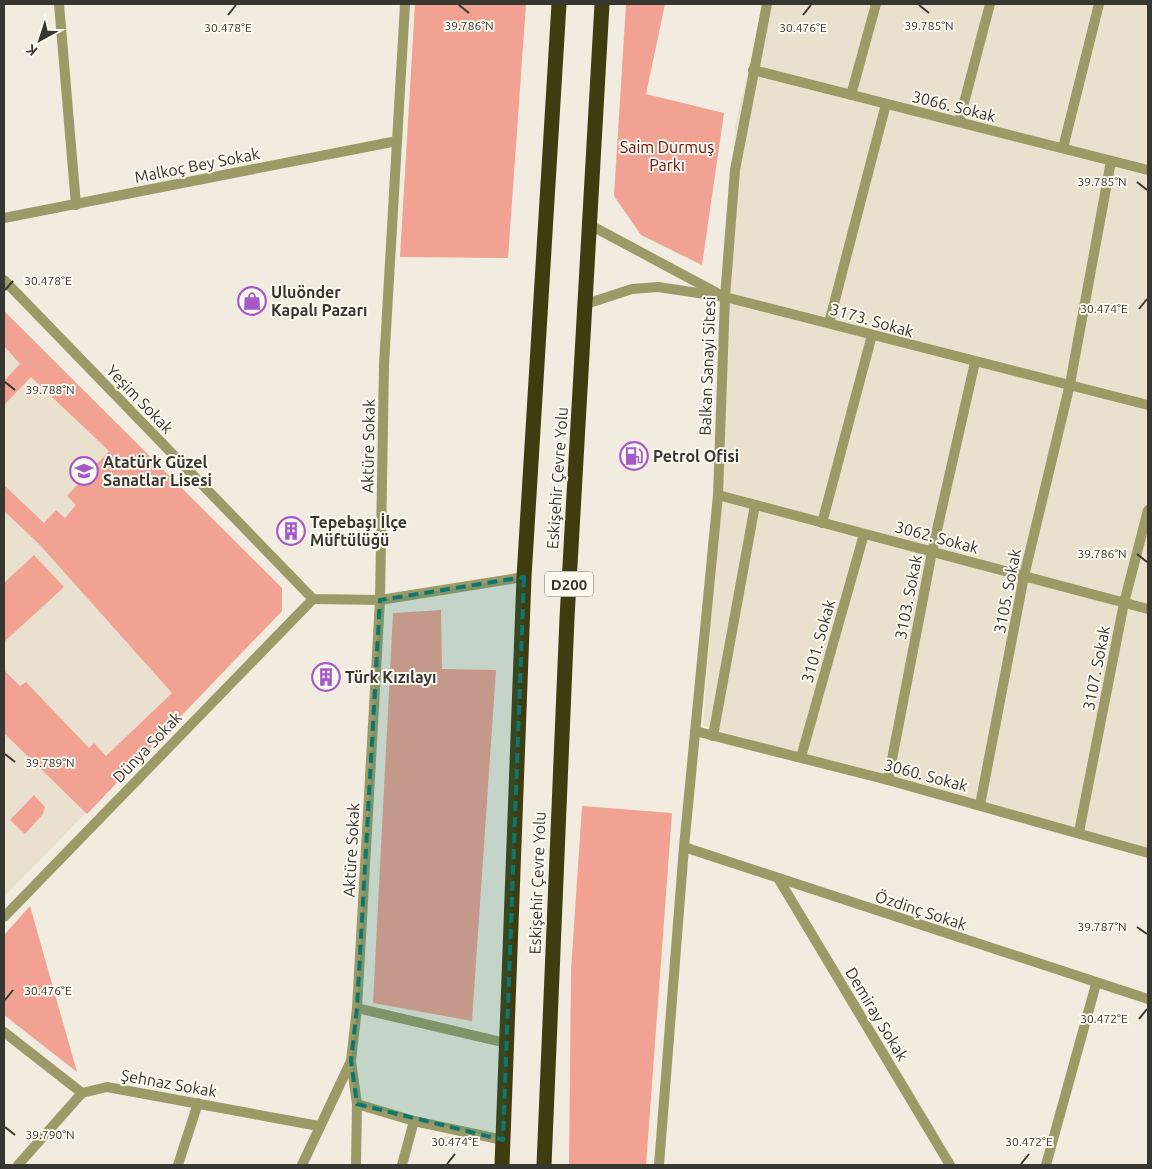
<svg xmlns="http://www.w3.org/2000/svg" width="1152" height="1169" viewBox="0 0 1152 1169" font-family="Ubuntu,sans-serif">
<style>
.built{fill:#eae0ce}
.green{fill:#f2a293}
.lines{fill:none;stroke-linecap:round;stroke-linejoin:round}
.street{stroke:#9c9b67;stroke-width:10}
.highway{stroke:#3f3d10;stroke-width:15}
.marked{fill:#0f766e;fill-opacity:0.2;stroke:#0f766e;stroke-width:4;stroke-dasharray:10 6;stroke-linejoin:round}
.ticks{fill:none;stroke:#383631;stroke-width:2}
.labels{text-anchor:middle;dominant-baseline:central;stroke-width:4;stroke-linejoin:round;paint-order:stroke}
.shield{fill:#fef9f0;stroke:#73706a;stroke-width:1}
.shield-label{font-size:15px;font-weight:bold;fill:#383631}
.street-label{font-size:16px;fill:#383631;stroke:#fef9f0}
.park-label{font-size:16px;fill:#6b0c03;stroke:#fef9f0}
.poi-label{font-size:16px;font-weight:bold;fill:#383631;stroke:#fef9f0;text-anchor:start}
.ticks-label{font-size:12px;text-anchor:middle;fill:#383631;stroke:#fef9f0;stroke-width:4;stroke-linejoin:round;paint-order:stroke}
</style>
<rect width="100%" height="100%" fill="#f2ece0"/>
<!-- built -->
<g class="built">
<polygon points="764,4 1148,4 1148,851 703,726 726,436 735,126"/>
<polygon points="4,311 282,588 282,611 4,897"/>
</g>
<!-- green -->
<g class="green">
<polygon points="415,4 526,4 508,258 400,257"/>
<polygon points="626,4 665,4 646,94 724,113 702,265 641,235 614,196"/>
<polygon points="4,311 282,588 282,611 87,814 4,733 4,670 20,686 26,682 89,748 94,743 106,756 172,693 39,544 4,511 4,485 44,523 56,510 65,518 76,505 67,496 109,451 31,377 4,405 4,381 20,364 4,346"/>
<polygon points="34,555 64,587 4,642 4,583"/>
<polygon points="441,610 442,669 496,670 472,1021 373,1003 393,613"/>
<polygon points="34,795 45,807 43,814 25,834 10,820"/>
<polygon points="582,806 672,813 646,1165 569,1165 571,970"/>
<polygon points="30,906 77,1072 4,1015 4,935"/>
</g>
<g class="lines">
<!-- street -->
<g class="street">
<polyline points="59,4 76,205"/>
<polyline points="753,70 1148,170"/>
<polyline points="851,95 876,4"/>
<polyline points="959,122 990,4"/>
<polyline points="1063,148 1099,4"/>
<polyline points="4,218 397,141"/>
<polyline points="590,225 717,293"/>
<polyline points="4,280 313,599 380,600 524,577"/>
<polyline points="586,304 632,289 658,287 725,297 1148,405"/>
<polyline points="829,323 886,104"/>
<polyline points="718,495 1148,609"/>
<polyline points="822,523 872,335"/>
<polyline points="695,731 888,780 1148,853"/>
<polyline points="713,736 755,505"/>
<polyline points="801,757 864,534"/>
<polyline points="888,780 932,552 975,362"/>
<polyline points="980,805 1024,576 1070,384 1111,161"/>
<polyline points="1079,832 1124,603 1148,510"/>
<polyline points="684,847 1148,999"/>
<polyline points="778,878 950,1165"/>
<polyline points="4,917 313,599"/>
<polyline points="357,1008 506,1043"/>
<polyline points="4,1032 82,1093 107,1087 319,1126"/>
<polyline points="351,1061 357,1104 356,1165"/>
<polyline points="357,1104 414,1121 503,1140"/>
<polyline points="18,1165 82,1093"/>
<polyline points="178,1165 198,1103"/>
<polyline points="302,1165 351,1061 357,1008 380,600 384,365 405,4"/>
<polyline points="402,1165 414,1121"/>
<polyline points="659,1165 684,847 718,495 725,297 735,170 767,4"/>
<polyline points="1046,1165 1096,984"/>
</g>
<!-- highway -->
<g class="highway">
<polyline points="502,1165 524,577 559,4"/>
<polyline points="544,1165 567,618 602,4"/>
</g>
</g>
<!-- marked area -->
<path class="marked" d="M524,577L503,1140L357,1104L351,1061L357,1008L380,600Z"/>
<!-- ticks -->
<path class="ticks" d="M459,5L469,13M919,5L929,13M228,15L236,5M803,15L811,5M1137,182L1147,190M5,290L13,281M1139,309L1147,299M5,382L15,390M1137,554L1147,562M5,754L15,762M1137,927L1147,934M5,1000L13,990M1139,1019L1147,1009M5,1127L15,1135M447,1164L455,1154M1021,1164L1029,1154"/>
<!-- icons -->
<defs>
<symbol id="shop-ring" viewBox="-11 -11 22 22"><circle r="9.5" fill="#fef9f0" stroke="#a658c9" stroke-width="1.5"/><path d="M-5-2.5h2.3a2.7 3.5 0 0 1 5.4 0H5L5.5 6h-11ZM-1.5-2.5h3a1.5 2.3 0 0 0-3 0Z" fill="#a658c9"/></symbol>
<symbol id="fuel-ring" viewBox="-11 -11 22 22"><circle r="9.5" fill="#fef9f0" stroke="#a658c9" stroke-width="1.5"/><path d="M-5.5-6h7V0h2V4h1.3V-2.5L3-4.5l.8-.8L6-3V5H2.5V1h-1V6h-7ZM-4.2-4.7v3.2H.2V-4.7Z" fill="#a658c9"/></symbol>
<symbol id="school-ring" viewBox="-11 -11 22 22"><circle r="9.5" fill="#fef9f0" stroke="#a658c9" stroke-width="1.5"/><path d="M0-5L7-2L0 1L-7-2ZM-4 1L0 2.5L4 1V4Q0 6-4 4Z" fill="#a658c9"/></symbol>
<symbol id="building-ring" viewBox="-11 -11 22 22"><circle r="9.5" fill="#fef9f0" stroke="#a658c9" stroke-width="1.5"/><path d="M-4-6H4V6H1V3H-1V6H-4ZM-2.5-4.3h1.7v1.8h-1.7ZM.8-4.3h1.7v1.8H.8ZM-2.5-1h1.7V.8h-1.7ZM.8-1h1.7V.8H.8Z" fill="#a658c9"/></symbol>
</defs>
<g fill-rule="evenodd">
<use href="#shop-ring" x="236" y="285" width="32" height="32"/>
<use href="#fuel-ring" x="618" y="440" width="32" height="32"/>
<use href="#school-ring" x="68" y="455" width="32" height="32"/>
<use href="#building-ring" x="275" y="515" width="32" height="32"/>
<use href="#building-ring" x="310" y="661" width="32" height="32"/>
</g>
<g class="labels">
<!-- shield labels -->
<rect class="shield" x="545" y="571.5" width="48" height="25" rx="4"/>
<g class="shield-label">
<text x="569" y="584">D200</text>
</g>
<!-- street labels -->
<g class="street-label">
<text transform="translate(954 106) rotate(14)">3066. Sokak</text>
<text transform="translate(197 165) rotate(-11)">Malkoç Bey Sokak</text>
<text transform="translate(872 320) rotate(16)">3173. Sokak</text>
<text transform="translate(707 366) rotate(-88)">Balkan Sanayi Sitesi</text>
<text transform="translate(140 399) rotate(46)">Yeşim Sokak</text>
<text transform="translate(368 446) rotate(-89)">Aktüre Sokak</text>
<text transform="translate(557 478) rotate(-86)">Eskişehir Çevre Yolu</text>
<text transform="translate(937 537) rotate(15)">3062. Sokak</text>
<text transform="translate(1007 591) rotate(-79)">3105. Sokak</text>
<text transform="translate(908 597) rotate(-79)">3103. Sokak</text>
<text transform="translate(818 641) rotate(-74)">3101. Sokak</text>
<text transform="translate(1096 668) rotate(-79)">3107. Sokak</text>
<text transform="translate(147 747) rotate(-46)">Dünya Sokak</text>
<text transform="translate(926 775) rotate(15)">3060. Sokak</text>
<text transform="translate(351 850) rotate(-87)">Aktüre Sokak</text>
<text transform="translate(537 883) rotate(-88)">Eskişehir Çevre Yolu</text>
<text transform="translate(921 910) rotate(18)">Özdinç Sokak</text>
<text transform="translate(877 1014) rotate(59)">Demiray Sokak</text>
<text transform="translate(169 1083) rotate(10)">Şehnaz Sokak</text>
</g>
<!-- park labels -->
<g class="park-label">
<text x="667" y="147">Saim Durmuş<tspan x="667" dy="18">Parkı</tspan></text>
</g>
<!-- poi labels -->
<g class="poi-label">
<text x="271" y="292">Uluönder<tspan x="271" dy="18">Kapalı Pazarı</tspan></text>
<text x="653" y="456">Petrol Ofisi</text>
<text x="103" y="462">Atatürk Güzel<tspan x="103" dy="18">Sanatlar Lisesi</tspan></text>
<text x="310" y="522">Tepebaşı İlçe<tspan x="310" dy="18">Müftülüğü</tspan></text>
<text x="345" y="677">Türk Kızılayı</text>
</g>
</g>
<g class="ticks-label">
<text x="469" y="30">39.786°N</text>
<text x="929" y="30">39.785°N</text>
<text x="228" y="32">30.478°E</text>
<text x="803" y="32">30.476°E</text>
<text x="1102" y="186">39.785°N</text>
<text x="48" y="285">30.478°E</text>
<text x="1104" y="313">30.474°E</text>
<text x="50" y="394">39.788°N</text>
<text x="1102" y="558">39.786°N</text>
<text x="50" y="767">39.789°N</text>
<text x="1102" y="931">39.787°N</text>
<text x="48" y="995">30.476°E</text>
<text x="1104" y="1023">30.472°E</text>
<text x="50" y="1139">39.790°N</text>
<text x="455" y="1146">30.474°E</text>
<text x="1029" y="1146">30.472°E</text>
</g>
<!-- border -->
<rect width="1152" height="1169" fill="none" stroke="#383631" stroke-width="10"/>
<!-- north arrow -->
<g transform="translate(40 40) rotate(219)" stroke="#fef9f0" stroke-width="4" paint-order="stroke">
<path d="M0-4L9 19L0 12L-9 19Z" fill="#383631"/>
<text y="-8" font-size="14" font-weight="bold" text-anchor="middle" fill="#383631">K</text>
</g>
</svg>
